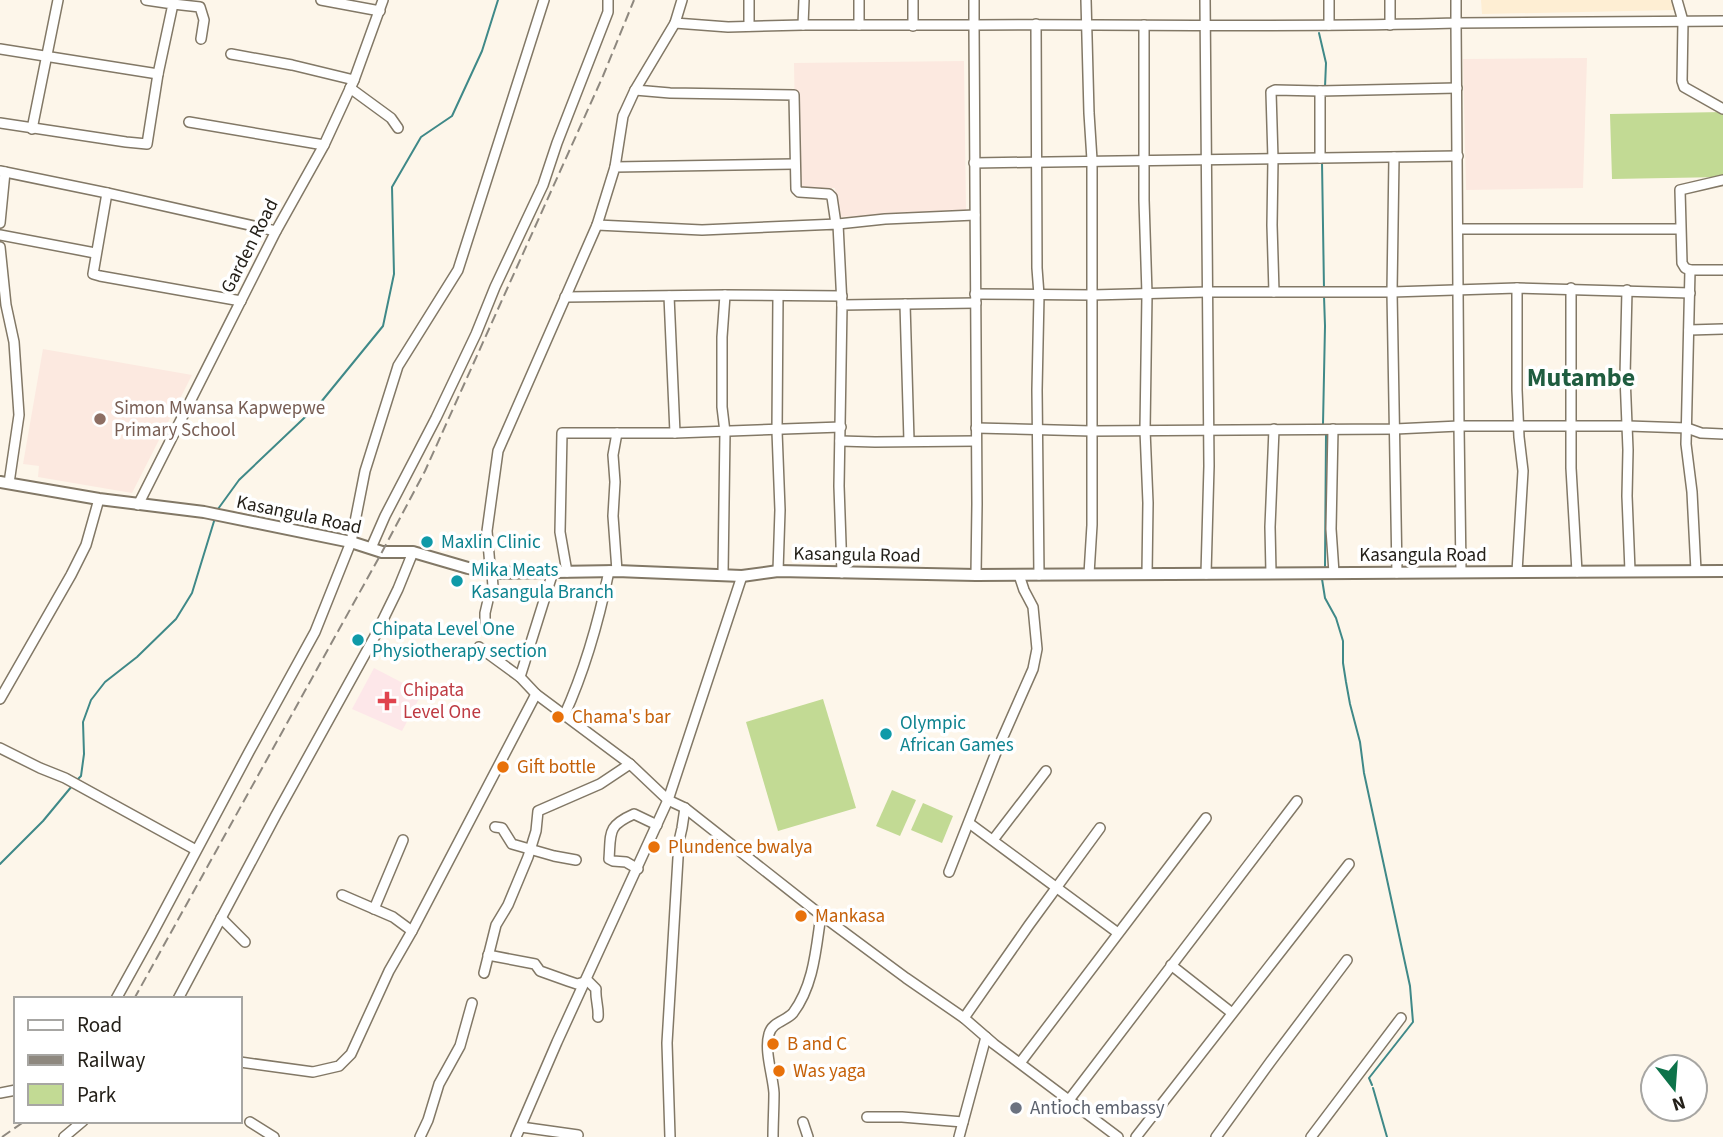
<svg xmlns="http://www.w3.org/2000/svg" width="1723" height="1137" viewBox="0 0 1723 1137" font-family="'Source Sans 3',sans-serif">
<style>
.built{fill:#feeed3}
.education{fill:#fce9e0}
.medical{fill:#fde7e9}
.green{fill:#c2da94}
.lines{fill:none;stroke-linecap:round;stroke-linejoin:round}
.stream{stroke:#3f8988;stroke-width:2}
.minor-casing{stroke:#827866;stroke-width:12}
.major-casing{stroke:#827866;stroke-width:14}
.minor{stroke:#fff;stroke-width:9}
.major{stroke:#fff;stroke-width:10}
.rail{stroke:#8e887f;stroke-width:2;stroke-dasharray:10 5;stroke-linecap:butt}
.education-dot{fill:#8d6e63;stroke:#fff;stroke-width:2.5}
.culture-dot{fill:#0f9aa8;stroke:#fff;stroke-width:2.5}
.health-dot{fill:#e0444e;stroke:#fff;stroke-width:2.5}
.food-dot{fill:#e8710a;stroke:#fff;stroke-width:2.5}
.worship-dot{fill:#6b7280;stroke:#fff;stroke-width:2.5}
.labels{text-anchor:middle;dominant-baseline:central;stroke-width:7;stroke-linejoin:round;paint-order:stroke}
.street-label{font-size:19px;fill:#242019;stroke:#fff}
.education-label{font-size:19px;fill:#785e54;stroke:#fff;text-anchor:start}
.culture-label{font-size:19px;fill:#0d838f;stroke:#fff;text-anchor:start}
.health-label{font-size:19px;fill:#be3a42;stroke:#fff;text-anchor:start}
.food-label{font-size:19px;fill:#c56008;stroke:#fff;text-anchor:start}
.worship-label{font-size:19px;fill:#5b616d;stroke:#fff;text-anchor:start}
.district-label{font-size:26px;font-weight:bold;fill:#1f5d40;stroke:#fff}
</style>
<rect width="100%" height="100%" fill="#fdf6ea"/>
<!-- built -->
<polygon class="built" points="1481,0 1673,0 1675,10 1482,14"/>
<!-- education -->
<g class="education">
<polygon points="1587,58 1583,188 1466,190 1463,59"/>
<polygon points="964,61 966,213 837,217 835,188 796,188 794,63"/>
<polygon points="43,349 192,375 132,493 38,477 39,466 23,464"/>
</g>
<!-- medical -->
<polygon class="medical" points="374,668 422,693 402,731 352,709"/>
<!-- green -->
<g class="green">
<polygon points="1723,112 1723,177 1612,179 1610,114"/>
<polygon points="823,699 856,808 778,831 746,722"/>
<polygon points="892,790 916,800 900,836 876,826"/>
<polygon points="923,803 953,816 942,843 911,830"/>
</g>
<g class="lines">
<!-- stream -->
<g class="stream">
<polyline points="1319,33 1326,63 1325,87"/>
<polyline points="1322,162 1324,289"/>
<polyline points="1323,424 1325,326 1324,296"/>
<polyline points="218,509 239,480 321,402 383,326 394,274 392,187 421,137 452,116 482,51 498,0"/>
<polyline points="1325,566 1326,434"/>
<polyline points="1322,579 1325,598 1336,618 1343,641 1343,663 1346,682 1350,704 1360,742 1364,773 1410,986 1413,1022 1369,1078 1372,1085"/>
<polyline points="78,779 81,776 84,754 83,722 91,700 105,682 137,657 176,619 192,593 215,518"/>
<polyline points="0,864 43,821 72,786"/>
<polyline points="1373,1088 1387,1137"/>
</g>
<defs>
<g id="minor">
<polyline points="321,0 380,11"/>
<polyline points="749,0 749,26"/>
<polyline points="859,0 859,25"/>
<polyline points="913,0 913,26"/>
<polyline points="1086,0 1089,113 1092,160 1092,525 1089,574"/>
<polyline points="1205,0 1209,466 1206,574"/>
<polyline points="1390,0 1390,25"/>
<polyline points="1677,0 1683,21 1682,81 1684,87 1723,109"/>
<polyline points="173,4 200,7 204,20 201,39"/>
<polyline points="675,23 728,27 803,25 974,25 974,0"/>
<polyline points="1036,24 1037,268 1039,295 1037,390 1039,575"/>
<polyline points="803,25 804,0"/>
<polyline points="1144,25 1144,200 1147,294 1145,430 1148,503 1147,574"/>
<polyline points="1329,25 1329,0"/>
<polyline points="0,49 158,74"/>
<polyline points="231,54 292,65 354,80"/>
<polyline points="350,88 391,118 398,128"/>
<polyline points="635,90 670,93 794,95 796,189 799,192 829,194 832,197 836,224"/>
<polyline points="189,122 324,145"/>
<polyline points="0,123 126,142 147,144 158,74 173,4 146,0"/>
<polyline points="32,129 58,0"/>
<polyline points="1394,157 1392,292 1397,573"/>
<polyline points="1320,158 1320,91 1457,88"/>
<polyline points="974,163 1458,156"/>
<polyline points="615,167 623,116 635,90 675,23 682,0"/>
<polyline points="0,171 107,193 276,231"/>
<polyline points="107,193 93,274 100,276 241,301"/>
<polyline points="0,223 5,172"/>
<polyline points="838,224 885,219 975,215"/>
<polyline points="597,225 702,230 838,224 842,305"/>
<polyline points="1459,229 1680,229"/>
<polyline points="0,235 95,253"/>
<polyline points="0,247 6,305 14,342 19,415 9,483"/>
<polyline points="1690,270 1685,268 1682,263 1680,190 1723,180"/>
<polyline points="1571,288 1571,468 1577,572"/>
<polyline points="1627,290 1625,376 1628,450 1627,496 1630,571"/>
<polyline points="1274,292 1272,225 1273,159 1271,92 1275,90 1320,91"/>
<polyline points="975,294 1092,295 1207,292 1392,292 1517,288 1690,293"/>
<polyline points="669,296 675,433"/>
<polyline points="778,296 777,431 780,510 778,571"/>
<polyline points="565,297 725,295 842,296"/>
<polyline points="905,304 909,441"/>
<polyline points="1689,330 1723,329"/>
<polyline points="976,428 1092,431 1395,429 1459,426 1628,426 1687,428 1701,433 1723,434"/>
<polyline points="1333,429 1331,529 1334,573"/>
<polyline points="840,441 875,442 976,441"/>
<polyline points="138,505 276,231 324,145 354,80 383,0"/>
<polyline points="371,548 385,516 436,418 476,334 495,287 543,185 557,143 608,12 608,0"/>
<polyline points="617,571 613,516 615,482 613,455 617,433"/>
<polyline points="1696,571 1692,492 1686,444 1690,270 1723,270"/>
<polyline points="567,572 560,532 562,433 675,433 841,427"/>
<polyline points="1461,572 1459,426 1456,23 1723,21"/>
<polyline points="1517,572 1523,471 1519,437 1517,390 1517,288"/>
<polyline points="842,573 839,486 842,305 976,303"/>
<polyline points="1271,573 1270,527 1274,429"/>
<polyline points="723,574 725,432 722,407 722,337 725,295"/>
<path d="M976,575L977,504L974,25C1135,24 1296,28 1456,23V0"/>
<polyline points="485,626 485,613 489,596 493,587 492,573 490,566 487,531 498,451 597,225 615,167 794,164"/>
<polyline points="479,647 520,677 536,694"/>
<polyline points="520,677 553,572"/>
<polyline points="0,699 71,575 86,545 99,499"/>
<path d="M564,716C585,670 599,620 609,571"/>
<polyline points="0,748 40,768 65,778 196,850"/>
<polyline points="969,823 1118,933"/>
<polyline points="495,827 502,828 512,844 554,856 576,860"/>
<polyline points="993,840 1046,771"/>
<path d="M638,869L626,862L613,861L609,859C611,832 607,826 634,814L657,825"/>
<polyline points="949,872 995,755 1033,669 1037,649 1033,607 1024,590 1019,575"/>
<polyline points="342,895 393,917 412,931"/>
<polyline points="374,909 403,840"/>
<polyline points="221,918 245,942"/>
<path d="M488,955L535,964L540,971L568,981L577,984L588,981L596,989C595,999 599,1007 598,1017"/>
<polyline points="1171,965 1232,1013"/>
<polyline points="484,973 496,925 508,905 528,857 536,831 538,811 600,784 630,764"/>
<polyline points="116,999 152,934 249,752 315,632 351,542 365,471 398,366 458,270 544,0"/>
<polyline points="178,999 276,815 375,636 398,589 413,552"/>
<polyline points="964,1018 1029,925 1100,828"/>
<polyline points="240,1062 313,1072 339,1066 351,1054 389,971 412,931 536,694 630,764 668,800 685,808 821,915 906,978 964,1018 994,1044 1118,1137"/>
<polyline points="1020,1063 1206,818"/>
<polyline points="0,1093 16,1090"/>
<polyline points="1069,1100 1297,801"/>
<polyline points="867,1117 902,1117 963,1122"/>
<polyline points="250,1122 274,1137"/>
<polyline points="803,1122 808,1137"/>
<polyline points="521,1127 578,1135"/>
<polyline points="64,1137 83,1121"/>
<polyline points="420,1137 428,1120 439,1084 460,1046 472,1003"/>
<polyline points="516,1137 557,1042 668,800 742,576"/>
<polyline points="670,1137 667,1043 679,841 682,828 685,808"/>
<path d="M773,1137C773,1123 774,1108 774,1093C773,1076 764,1051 769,1034C772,1022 786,1021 793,1013C814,985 816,948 821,915"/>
<polyline points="959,1137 986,1037"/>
<polyline points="1136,1137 1349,864"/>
<polyline points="1216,1137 1271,1061 1347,960"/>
<polyline points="1311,1137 1401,1018"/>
</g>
<polyline id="major" points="0,482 99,499 204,512 351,542 382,552 413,552 468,568 492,573 617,571 742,576 778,571 976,575 1723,571"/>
</defs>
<!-- minor casing -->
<use href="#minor" class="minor-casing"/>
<!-- major casing -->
<use href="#major" class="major-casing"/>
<!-- minor -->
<use href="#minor" class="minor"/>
<!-- major -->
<use href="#major" class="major"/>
<!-- rail -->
<g class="rail">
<polyline points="134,999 382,552 425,471 603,76 634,0"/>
<polyline points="2,1137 25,1121"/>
</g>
</g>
<!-- markers -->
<circle class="education-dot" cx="100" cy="419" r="7"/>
<g class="culture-dot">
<circle cx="427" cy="542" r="7"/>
<circle cx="457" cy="581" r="7"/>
<circle cx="358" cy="640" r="7"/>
<circle cx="886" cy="734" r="7"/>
</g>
<path class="health-dot" d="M383.5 690.5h7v7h7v7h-7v7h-7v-7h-7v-7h7z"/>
<g class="food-dot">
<circle cx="558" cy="717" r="7"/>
<circle cx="503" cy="767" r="7"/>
<circle cx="654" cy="847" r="7"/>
<circle cx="801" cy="916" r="7"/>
<circle cx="773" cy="1044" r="7"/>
<circle cx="779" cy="1071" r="7"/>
</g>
<circle class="worship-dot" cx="1016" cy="1108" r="7"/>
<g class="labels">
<!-- street labels -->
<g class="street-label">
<text transform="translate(250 246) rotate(-63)">Garden Road</text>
<text transform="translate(299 515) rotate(12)">Kasangula Road</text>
<text transform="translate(857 555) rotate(1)">Kasangula Road</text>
<text x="1423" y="555">Kasangula Road</text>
</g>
<!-- education labels -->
<g class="education-label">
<text x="114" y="408">Simon Mwansa Kapwepwe<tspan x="114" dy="22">Primary School</tspan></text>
</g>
<!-- culture labels -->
<g class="culture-label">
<text x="441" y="542">Maxlin Clinic</text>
<text x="471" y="570">Mika Meats<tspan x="471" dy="22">Kasangula Branch</tspan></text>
<text x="372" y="629">Chipata Level One<tspan x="372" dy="22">Physiotherapy section</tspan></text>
<text x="900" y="723">Olympic<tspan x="900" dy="22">African Games</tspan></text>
</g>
<!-- health labels -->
<g class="health-label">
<text x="403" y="690">Chipata<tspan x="403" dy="22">Level One</tspan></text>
</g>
<!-- food labels -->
<g class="food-label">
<text x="572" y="717">Chama's bar</text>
<text x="517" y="767">Gift bottle</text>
<text x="668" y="847">Plundence bwalya</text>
<text x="815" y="916">Mankasa</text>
<text x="787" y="1044">B and C</text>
<text x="793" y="1071">Was yaga</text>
</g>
<!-- worship labels -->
<g class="worship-label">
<text x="1030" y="1108">Antioch embassy</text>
</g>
<!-- district labels -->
<g class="district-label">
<text x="1581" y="377">Mutambe</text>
</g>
</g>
<!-- legend -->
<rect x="14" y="997" width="228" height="126" fill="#ffffff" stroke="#a7a6a3" stroke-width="2"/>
<rect x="28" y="1020" width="35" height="10" fill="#ffffff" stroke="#a7a6a3" stroke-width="2"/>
<text x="77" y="1032" font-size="21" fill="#242019">Road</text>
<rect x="28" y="1055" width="35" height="10" fill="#8e887f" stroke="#a7a6a3" stroke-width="2"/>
<text x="77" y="1067" font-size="21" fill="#242019">Railway</text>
<rect x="28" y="1084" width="35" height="21" fill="#c2da94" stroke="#a7a6a3" stroke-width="2"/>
<text x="77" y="1102" font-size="21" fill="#242019">Park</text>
<!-- north arrow -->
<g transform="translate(1674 1088) rotate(163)"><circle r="33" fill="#ffffff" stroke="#a7a6a3" stroke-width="2"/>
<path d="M0-5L12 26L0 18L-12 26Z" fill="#0d734a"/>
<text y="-10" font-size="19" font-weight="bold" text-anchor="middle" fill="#242019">N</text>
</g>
</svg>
